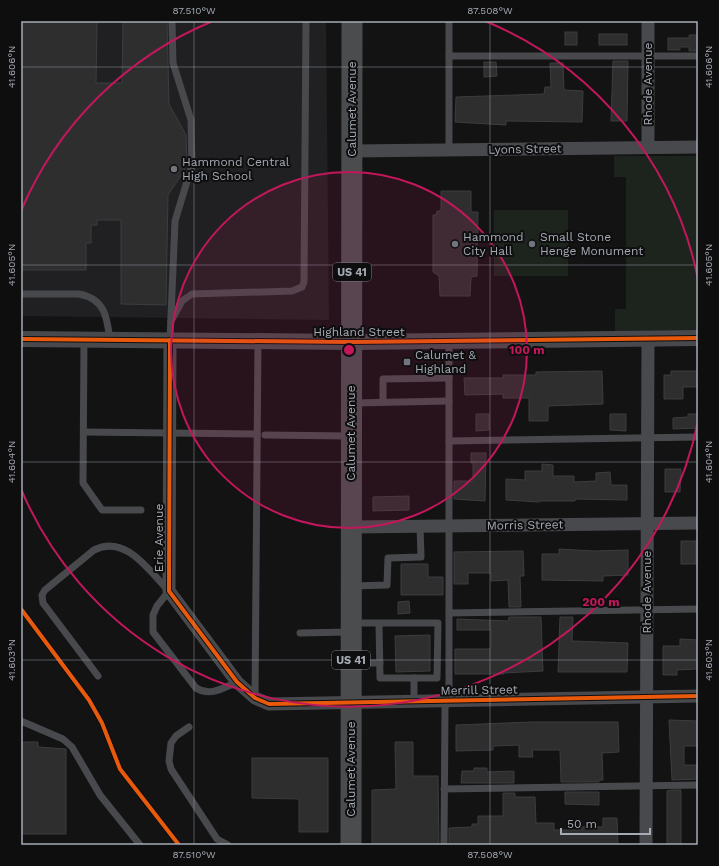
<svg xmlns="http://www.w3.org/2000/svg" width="719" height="866" viewBox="0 0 719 866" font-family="'Work Sans',sans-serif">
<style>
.built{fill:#202022}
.green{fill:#1d241e}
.building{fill:#2e2e2f;stroke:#3c3d40}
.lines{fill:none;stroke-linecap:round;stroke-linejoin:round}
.service{stroke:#48494c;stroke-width:7}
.minor{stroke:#48494c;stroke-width:13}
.tertiary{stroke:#48494c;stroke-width:16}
.primary{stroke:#4a4c4e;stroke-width:21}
.cycleway-casing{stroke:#0e0e0f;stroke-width:6}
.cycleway{stroke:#e8590c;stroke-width:4}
.ticks{fill:none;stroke:#a5aab4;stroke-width:1;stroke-opacity:0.45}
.ring{fill:none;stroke:#c2185b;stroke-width:2}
.poi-dot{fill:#72757c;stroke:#0e0e0f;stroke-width:1.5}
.labels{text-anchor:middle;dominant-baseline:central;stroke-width:4;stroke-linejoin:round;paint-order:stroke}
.shield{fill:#0e0e0f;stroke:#787b82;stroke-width:1}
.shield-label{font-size:11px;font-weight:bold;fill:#a5aab4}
.street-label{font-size:12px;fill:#a5aab4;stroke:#0e0e0f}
.poi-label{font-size:12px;fill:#a5aab4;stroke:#0e0e0f;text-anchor:start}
.centre{fill:#c2185b;stroke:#0e0e0f;stroke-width:2}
.ring-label{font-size:12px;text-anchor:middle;font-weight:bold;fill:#c2185b;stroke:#0e0e0f;stroke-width:4;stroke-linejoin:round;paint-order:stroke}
.neatline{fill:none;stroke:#a5aab4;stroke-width:1.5}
.ticks-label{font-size:10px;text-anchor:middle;fill:#a5aab4}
</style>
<rect width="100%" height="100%" fill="#131314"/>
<!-- built -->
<polygon class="built" points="21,21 326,21 329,320 21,316"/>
<!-- green -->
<g class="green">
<polygon points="614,156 698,156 698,330 615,331 615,309 626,309 626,177 614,177"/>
<rect x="494" y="210" width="74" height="66"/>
</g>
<!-- building -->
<g class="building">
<polygon points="21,21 97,21 96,83 122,83 123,21 167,21 169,104 186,135 187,161 184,171 168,195 166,305 121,304 121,220 97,220 97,225 91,225 91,243 86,243 86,270 21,270"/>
<rect x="565" y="32" width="12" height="13"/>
<rect x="599" y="34" width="28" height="11"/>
<polygon points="689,35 698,35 698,51 689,51 689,47 680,47 680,50 668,50 668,38 689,38"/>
<polygon points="613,61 628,61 627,121 611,121"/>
<polygon points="484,62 496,62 497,76 484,77"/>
<polygon points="550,63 563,63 564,90 583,91 582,122 506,121 506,125 455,122 456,97 544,94 545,87 551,87"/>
<polygon points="441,191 471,191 471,212 478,212 477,276 471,277 470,296 440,296 439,276 433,272 433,215 436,215 437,211 441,211"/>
<polygon points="602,371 603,404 548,406 548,421 529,421 529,398 503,398 503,394 465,395 464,378 503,378 503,375 536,375 536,372"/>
<polygon points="671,371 698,371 698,387 683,387 683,399 664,399 664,375 671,375"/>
<polygon points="476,414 489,414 489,430 476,431"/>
<polygon points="610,414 626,414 626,431 610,430"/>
<polygon points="688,414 698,414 698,428 673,429 673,418 688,417"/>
<polygon points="471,453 486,453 485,501 454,499 454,481 473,481 473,463 471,463"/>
<polygon points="542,464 553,465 553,476 574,476 574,482 596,481 596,473 610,472 611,485 627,485 627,500 575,499 575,501 539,501 539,502 506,500 506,479 525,480 525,471 542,471"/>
<polygon points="665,469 681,469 680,492 665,492"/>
<polygon points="409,496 409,510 373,511 373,497"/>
<rect x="681" y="541" width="15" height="23"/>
<polygon points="559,549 594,551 628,550 628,575 603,576 603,581 542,580 542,554 559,554"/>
<polygon points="523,551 524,576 520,576 521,607 509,607 508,580 491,581 491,573 468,573 468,584 454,584 454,552"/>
<polygon points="401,564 428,564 428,577 443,577 443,595 401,595"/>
<polygon points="409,601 410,613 398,614 398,602"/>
<polygon points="509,617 541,617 543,671 504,673 504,674 455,674 455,649 491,649 491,630 457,630 457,619 508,621"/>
<polygon points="560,617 573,617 572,641 628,643 627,672 558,672"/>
<polygon points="430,635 430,671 396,672 395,636"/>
<polygon points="680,639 698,640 698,669 677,670 677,675 663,675 663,646 680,646"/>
<polygon points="669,720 698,721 698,746 684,746 684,765 698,765 698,779 672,780"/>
<polygon points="532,722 618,722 619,752 602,753 603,780 599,780 599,782 561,782 560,750 532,750 533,757 519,757 519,745 493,746 493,750 456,751 456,725"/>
<polygon points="21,742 38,742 38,747 66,749 66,834 21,834"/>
<polygon points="395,742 413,742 413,776 438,776 439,845 372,845 372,790 396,789"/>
<polygon points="252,758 328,758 328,832 299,832 299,799 252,798"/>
<polygon points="474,768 487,768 487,772 514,771 514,783 461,783 462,771 474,771"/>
<polygon points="672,790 681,790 681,845 667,845 667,791"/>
<polygon points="565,792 599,792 599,805 565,804"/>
<polygon points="503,793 515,793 515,797 535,797 536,823 554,823 554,830 582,830 582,827 603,827 603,818 617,818 618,845 449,845 449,828 472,827 472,824 478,824 478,816 503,816"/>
</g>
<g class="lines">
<!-- service -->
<g class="service">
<polyline points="449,56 698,56"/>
<polyline points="449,150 449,21"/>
<path d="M21,294H79C105,299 107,317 110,340"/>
<polyline points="171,321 182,301 192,294 292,291 302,287 304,282 306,21"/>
<polyline points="84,340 83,483 102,510 141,510"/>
<polyline points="170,340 175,221 192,165 191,120 173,63 172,21"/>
<polyline points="383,402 383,379 449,378"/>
<polyline points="354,403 449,401"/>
<polyline points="84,432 257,434"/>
<polyline points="265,435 349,436"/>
<polyline points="449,441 698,437"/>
<polyline points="353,586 387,585 388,558 421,557 420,526"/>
<polyline points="449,613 698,609"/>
<polyline points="353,623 438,623 437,678 380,678 379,623"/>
<polyline points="300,633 349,632"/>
<polyline points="353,663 380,663"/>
<path d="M98,676L43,603L42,595L45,590L94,550C126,534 149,571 169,591L157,606L153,615V632L196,688C210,697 223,688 237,682"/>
<polyline points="414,678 414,701"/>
<polyline points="255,697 258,341"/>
<polyline points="21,721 63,739 72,747 100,795 140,845"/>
<polyline points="189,727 176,736 171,743 169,761 171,769 217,839 228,845"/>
<polyline points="444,789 698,785"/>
<polyline points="444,845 445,708 449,692 449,341"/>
</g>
<!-- minor -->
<g class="minor">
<polyline points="648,147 648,21"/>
<polyline points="352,151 698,147"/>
<polyline points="170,340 169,591 237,682 255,698 269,704 698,696"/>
<polyline points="351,527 698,523"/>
<polyline points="646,845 648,339"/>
</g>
<!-- tertiary -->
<polyline class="tertiary" points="21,339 352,342 698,338"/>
<!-- primary -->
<polyline class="primary" points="351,845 352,21"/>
<defs>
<g id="cycleway">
<polyline points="21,339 352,342 698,338"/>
<polyline points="170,340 169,591 237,682 255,698 269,704 698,696"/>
<polyline points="21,609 89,700 102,723 120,769 179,845"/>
</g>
</defs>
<!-- cycleway casing -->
<use href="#cycleway" class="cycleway-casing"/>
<!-- cycleway -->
<use href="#cycleway" class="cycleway"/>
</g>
<!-- ticks -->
<path class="ticks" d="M194,21V845M490,21V845M21,67H698M21,265H698M21,462H698M21,660H698"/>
<!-- distance rings -->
<circle cx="349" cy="350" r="178" fill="#c2185b" fill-opacity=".12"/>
<g class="ring">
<circle cx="349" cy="350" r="178"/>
<path d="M698 421A356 356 0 0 1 21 489M21 211A356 356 0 0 1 213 21M485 21A356 356 0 0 1 698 279"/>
</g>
<!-- markers -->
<g class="poi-dot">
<circle cx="174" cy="169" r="4"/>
<circle cx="455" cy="244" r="4"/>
<circle cx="532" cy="244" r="4"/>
<rect x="403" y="358" width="8" height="8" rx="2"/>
</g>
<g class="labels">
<!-- shield labels -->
<g class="shield">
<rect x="333" y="263" width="38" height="18" rx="3"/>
<rect x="332" y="651" width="38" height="18" rx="3"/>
</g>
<g class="shield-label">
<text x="352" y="272">US 41</text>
<text x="351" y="660">US 41</text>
</g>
<!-- street labels -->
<g class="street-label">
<text transform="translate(648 84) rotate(-90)">Rhode Avenue</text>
<text transform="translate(352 109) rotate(-90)">Calumet Avenue</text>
<text transform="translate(525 149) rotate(-1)">Lyons Street</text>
<text x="359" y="332">Highland Street</text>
<text transform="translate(351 433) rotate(-90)">Calumet Avenue</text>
<text transform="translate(525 525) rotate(-1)">Morris Street</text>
<text transform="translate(159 538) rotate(-90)">Erie Avenue</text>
<text transform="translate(647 592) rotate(-90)">Rhode Avenue</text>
<text transform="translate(479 690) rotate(-1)">Merrill Street</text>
<text transform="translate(351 769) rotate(-90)">Calumet Avenue</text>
</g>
<!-- poi labels -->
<g class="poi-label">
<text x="182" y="162">Hammond Central<tspan x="182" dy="14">High School</tspan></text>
<text x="463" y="237">Hammond<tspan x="463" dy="14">City Hall</tspan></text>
<text x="540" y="237">Small Stone<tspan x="540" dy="14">Henge Monument</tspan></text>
<text x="415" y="355">Calumet &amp;<tspan x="415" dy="14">Highland</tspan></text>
</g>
</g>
<circle cx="349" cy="350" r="6" class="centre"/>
<g class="ring-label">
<text x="527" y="354">100 m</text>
<text x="601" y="606">200 m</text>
</g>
<!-- border -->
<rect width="719" height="866" fill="none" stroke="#0e0e0f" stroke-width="44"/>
<!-- scale -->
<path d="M561 828v6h89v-6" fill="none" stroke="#a5aab4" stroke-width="2"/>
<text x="567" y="828" font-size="12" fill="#a5aab4" stroke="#0e0e0f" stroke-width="3" paint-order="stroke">50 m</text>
<rect x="22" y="22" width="675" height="822" class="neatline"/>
<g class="ticks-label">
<text x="194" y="14">87.510°W</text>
<text x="490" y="14">87.508°W</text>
<text transform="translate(11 67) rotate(-90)" y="4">41.606°N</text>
<text transform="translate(708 67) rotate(-90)" y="4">41.606°N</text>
<text transform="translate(11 265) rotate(-90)" y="4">41.605°N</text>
<text transform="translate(708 265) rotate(-90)" y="4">41.605°N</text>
<text transform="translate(11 462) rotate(-90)" y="4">41.604°N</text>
<text transform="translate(708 462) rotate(-90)" y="4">41.604°N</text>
<text transform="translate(11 660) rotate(-90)" y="4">41.603°N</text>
<text transform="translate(708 660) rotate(-90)" y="4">41.603°N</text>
<text x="194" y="858">87.510°W</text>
<text x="490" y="858">87.508°W</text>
</g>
</svg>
